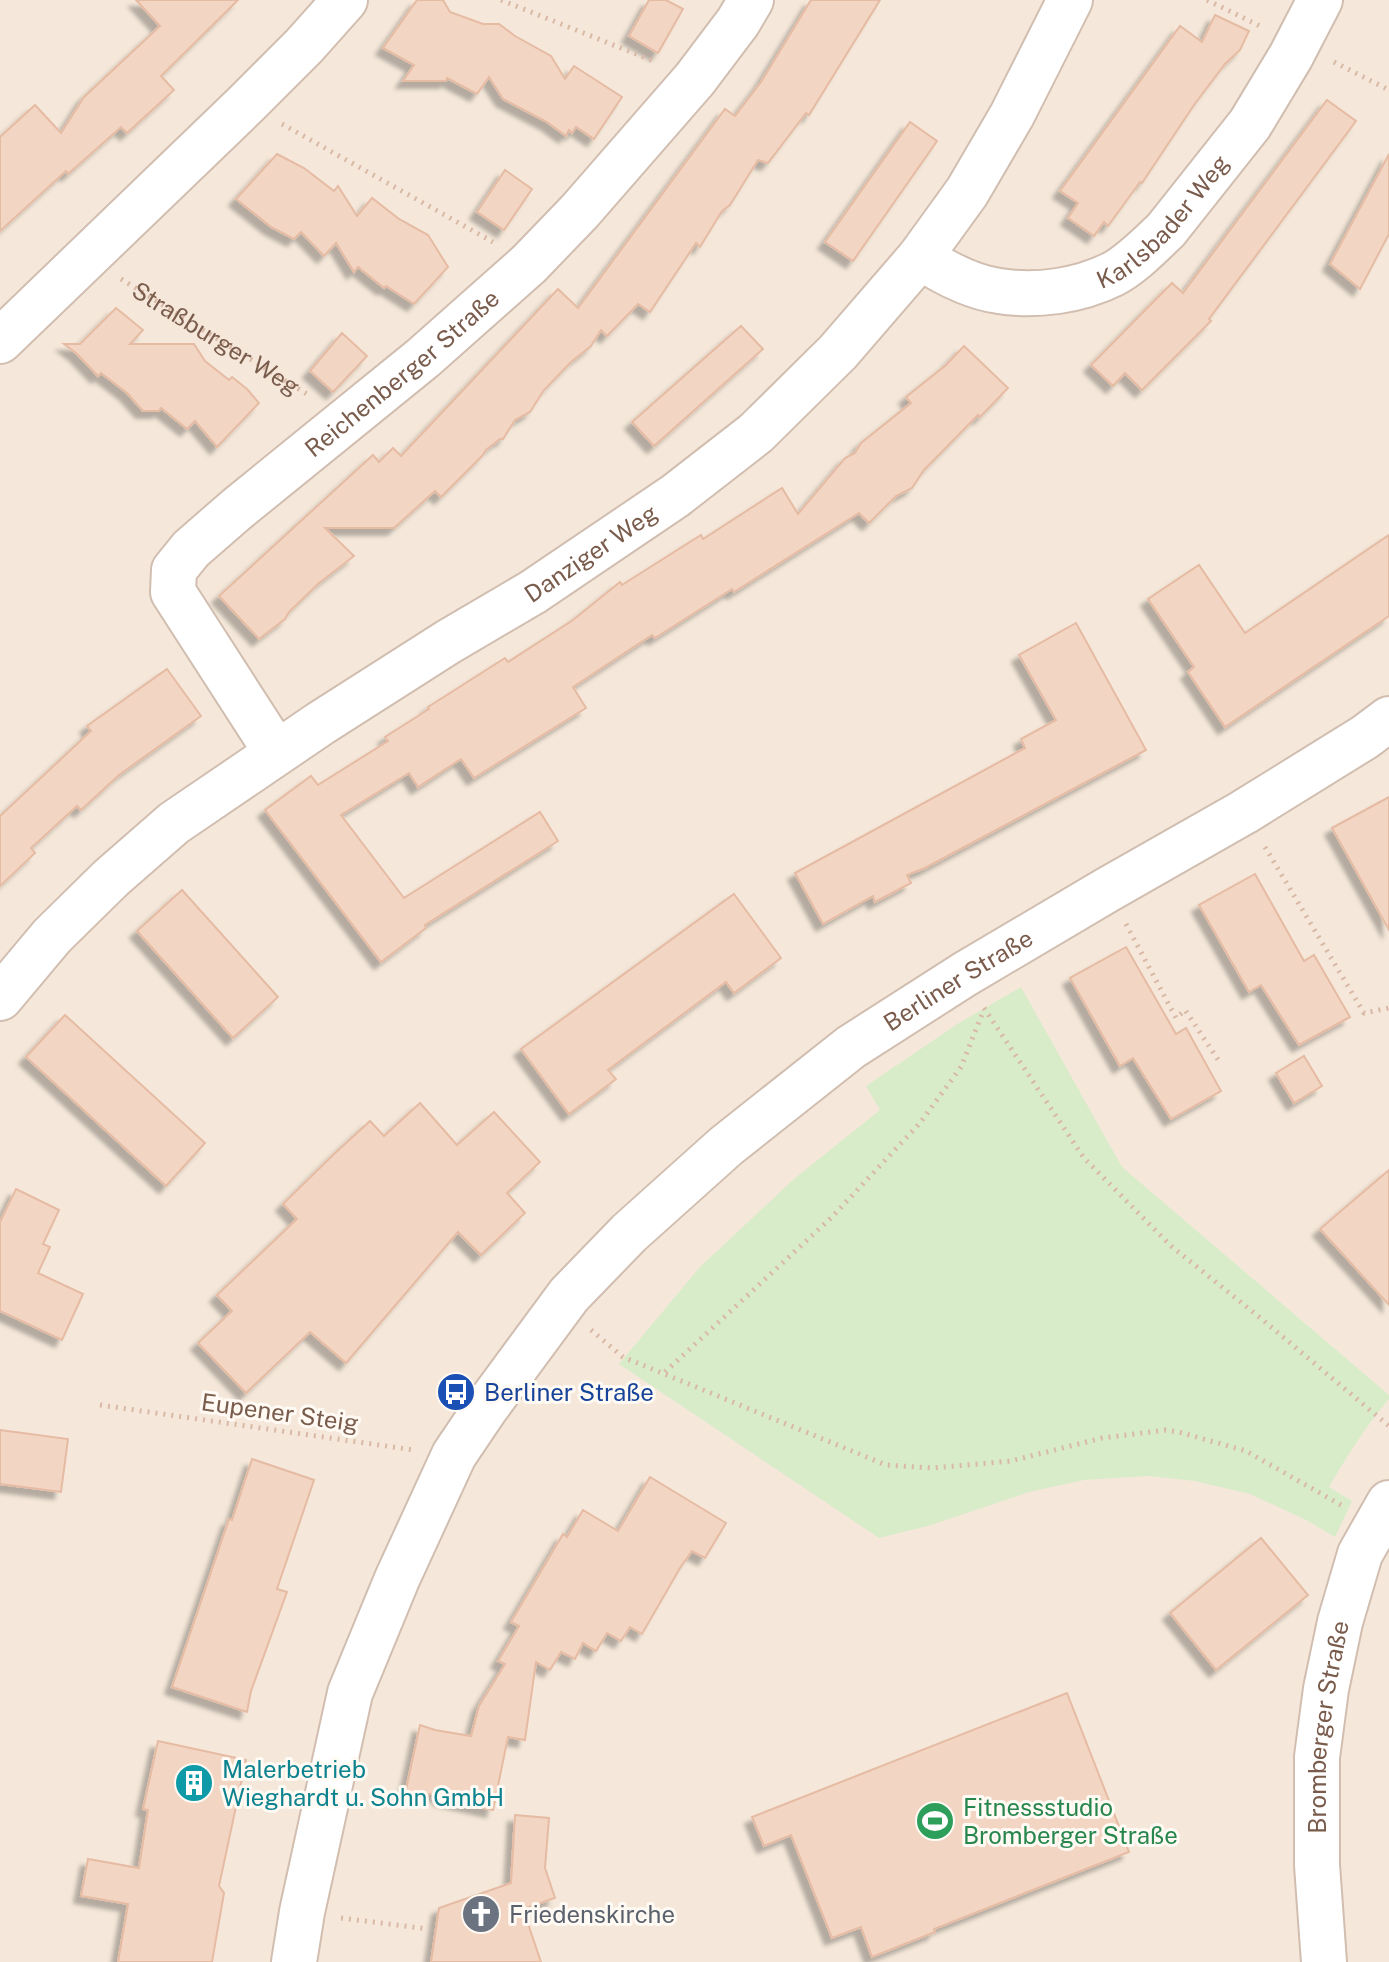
<svg xmlns="http://www.w3.org/2000/svg" width="1389" height="1962" viewBox="0 0 1389 1962" font-family="'Public Sans',sans-serif">
<style>
.residential{fill:#f5e8da}
.green{fill:#d8ecc9}
.building{fill:#f3d5c3;stroke:#e6bba3;stroke-width:2;filter:url(#shadow)}
.lines{fill:none;stroke-linecap:round;stroke-linejoin:round}
.minor-casing{stroke:#d1beb0;stroke-width:48}
.path{stroke:#d9b8a5;stroke-width:5;stroke-dasharray:2 6;stroke-linecap:butt}
.minor{stroke:#fff;stroke-width:44}
.labels{text-anchor:middle;dominant-baseline:central;stroke-width:6;stroke-linejoin:round;paint-order:stroke}
.street-label{font-size:24px;fill:#7a5c4d;stroke:#fffaf3}
.transit-label{font-size:24px;fill:#164399;stroke:#fffaf3;text-anchor:start}
.culture-label{font-size:24px;fill:#0d838f;stroke:#fffaf3;text-anchor:start}
.leisure-label{font-size:24px;fill:#27864d;stroke:#fffaf3;text-anchor:start}
.worship-label{font-size:24px;fill:#5b616d;stroke:#fffaf3;text-anchor:start}
</style>
<defs>
<filter id="shadow"><feDropShadow dx="-7" dy="7" stdDeviation="2" flood-color="#0004"/></filter>
</defs>
<rect width="100%" height="100%" fill="#fdf6ec"/>
<!-- residential -->
<rect class="residential" x="0" y="0" width="1389" height="1962"/>
<!-- green -->
<path class="green" d="M1021,987L1122,1167L1389,1395V1399C1366,1426 1347,1456 1329,1487L1352,1501L1335,1537L1308,1521L1250,1494L1195,1481L1148,1476L1084,1480L1029,1492L928,1526L879,1538L619,1364L700,1267L794,1179L880,1110L866,1086L959,1023Z"/>
<!-- building -->
<g class="building">
<polygon points="136,0 238,0 161,76 174,90 127,133 121,127 68,174 66,171 0,231 0,137 35,105 61,133 84,97 160,26"/>
<polygon points="417,0 443,0 450,12 483,24 499,24 515,36 551,56 565,79 574,66 622,97 594,139 576,127 572,133 569,130 566,136 547,122 503,99 489,77 477,94 447,78 446,81 403,81 414,65 383,48"/>
<polygon points="649,0 666,0 683,9 658,53 629,36"/>
<polygon points="811,0 880,0 809,115 806,113 768,163 758,160 730,205 722,211 700,247 696,243 650,312 638,304 607,336 601,330 591,346 571,362 544,390 530,412 515,420 503,439 500,439 486,450 482,456 441,497 435,491 394,528 325,528 354,556 319,583 289,612 285,619 259,639 219,596 373,455 379,462 393,448 401,456 558,289 578,308 725,109 735,116 761,82"/>
<polygon points="1215,15 1249,31 1240,50 1225,64 1194,105 1142,183 1140,182 1108,226 1104,222 1094,236 1068,218 1078,203 1060,191 1180,26 1202,42"/>
<polygon points="1327,100 1356,121 1209,319 1211,321 1142,390 1125,373 1113,386 1091,365 1172,283 1183,293"/>
<polygon points="910,122 937,141 853,261 825,242"/>
<polygon points="277,154 304,168 334,191 338,186 357,216 372,198 399,219 428,235 448,267 414,304 386,286 384,288 358,267 354,272 336,243 324,256 301,232 294,239 271,227 236,199"/>
<polygon points="1389,154 1389,234 1360,289 1330,264"/>
<polygon points="505,170 532,189 504,230 477,212"/>
<polygon points="116,308 143,330 130,344 194,344 205,361 229,380 232,377 247,389 259,403 217,447 195,421 187,429 161,408 159,411 143,411 127,393 101,373 98,376 76,353 64,344 80,344"/>
<polygon points="741,326 763,349 654,446 632,422"/>
<polygon points="342,333 367,356 333,392 310,371"/>
<polygon points="964,346 1008,388 980,417 978,415 924,470 912,488 896,496 869,523 859,513 734,592 732,589 655,638 652,635 573,687 586,708 474,778 461,759 418,787 409,773 341,815 404,898 540,812 558,841 425,925 426,928 381,962 265,810 311,776 318,785 388,741 385,737 429,709 428,707 505,658 508,662 573,620 620,582 622,585 701,535 703,539 782,488 798,514 845,458 855,453 861,443 911,403 906,397 946,365"/>
<polygon points="1389,535 1389,616 1225,727 1188,672 1194,667 1148,599 1199,565 1245,633"/>
<polygon points="1076,623 1146,750 925,868 907,875 911,883 875,902 873,896 823,924 795,873 1025,748 1021,739 1056,720 1019,655"/>
<polygon points="167,669 201,716 119,775 81,810 77,806 31,848 35,853 0,886 0,816 91,731 87,726"/>
<polygon points="1389,797 1389,930 1332,828"/>
<polygon points="1255,874 1304,961 1314,955 1350,1017 1299,1045 1261,985 1249,992 1199,905"/>
<polygon points="182,890 278,997 233,1038 137,931"/>
<polygon points="734,894 781,958 734,993 726,982 608,1070 616,1079 569,1114 521,1049"/>
<polygon points="1126,947 1176,1034 1186,1028 1221,1091 1171,1119 1133,1058 1120,1066 1070,978"/>
<polygon points="65,1015 205,1143 166,1186 26,1057"/>
<polygon points="1304,1056 1322,1086 1294,1103 1276,1073"/>
<polygon points="420,1103 457,1145 494,1112 540,1162 507,1193 525,1213 481,1255 458,1232 346,1363 310,1332 246,1393 198,1343 232,1311 217,1295 297,1219 283,1204 334,1154 370,1121 384,1136"/>
<polygon points="1389,1170 1389,1305 1320,1229"/>
<polygon points="16,1189 59,1210 43,1244 50,1247 38,1273 83,1294 62,1340 0,1311 0,1222"/>
<polygon points="0,1430 68,1439 61,1492 0,1484"/>
<polygon points="252,1459 314,1480 277,1589 287,1592 251,1691 247,1712 172,1687 229,1519 232,1520"/>
<polygon points="650,1477 726,1523 705,1558 692,1551 680,1568 642,1634 630,1627 621,1641 607,1633 596,1651 583,1643 575,1659 561,1652 550,1670 536,1662 525,1740 508,1737 493,1810 440,1798 441,1794 405,1794 420,1725 435,1730 471,1736 479,1706 505,1664 498,1661 519,1626 511,1622 563,1534 567,1537 583,1510 618,1531"/>
<polygon points="1261,1538 1308,1595 1216,1670 1170,1613"/>
<polygon points="1067,1693 1129,1852 934,1929 935,1932 872,1957 861,1927 832,1938 791,1835 764,1846 752,1817"/>
<polygon points="158,1741 246,1760 219,1886 224,1893 212,1962 118,1962 128,1904 81,1896 88,1859 139,1868 148,1810 143,1809"/>
<polygon points="515,1815 549,1818 545,1868 555,1898 523,1909 541,1962 431,1962 439,1908 511,1883"/>
</g>
<g class="lines">
<defs>
<g id="minor">
<path id="s2" d="M920,257C943,272 970,287 999,291C1036,297 1079,291 1113,274C1132,264 1150,245 1166,230L1250,124L1291,56L1320,0"/>
<polyline points="0,341 246,104 304,46 345,0"/>
<path id="s3" d="M276,752L173,592L174,570L191,549L237,509L423,358L529,264L580,211L695,79L738,22L751,0"/>
<path id="s4" d="M0,998L52,936L111,878L174,823L321,723L448,642L533,592L675,496L756,433L838,352L920,257L967,192L1012,115L1070,0"/>
<path id="s5" d="M294,1962L302,1912L350,1693L397,1579L454,1455L485,1409L569,1295L629,1233L726,1146L851,1047L965,974L1107,890L1244,812L1365,737L1389,719"/>
<path id="s6" d="M1324,1962L1317,1865V1757L1326,1689L1340,1622L1360,1554L1389,1503"/>
</g>
</defs>
<!-- minor casing -->
<use href="#minor" class="minor-casing"/>
<!-- path -->
<g class="path">
<polyline points="501,0 656,62"/>
<polyline points="1207,0 1260,26"/>
<polyline points="1334,62 1389,90"/>
<polyline points="282,124 493,242"/>
<path id="s1" d="M121,279L310,396"/>
<polyline points="1265,847 1364,1013 1389,1008"/>
<polyline points="1126,924 1176,1018 1185,1010 1221,1064"/>
<polyline points="984,1008 1084,1158 1171,1246 1258,1316 1389,1426"/>
<polyline points="591,1330 623,1357 886,1465 933,1468 1011,1461 1102,1438 1166,1430 1179,1432 1246,1451 1341,1505"/>
<polyline points="665,1372 832,1217 920,1123 961,1067 983,1012"/>
<polyline points="100,1405 414,1450"/>
<polyline points="341,1918 428,1929"/>
</g>
<!-- minor -->
<use href="#minor" class="minor"/>
</g>
<!-- icons -->
<defs>
<symbol id="bus-disc" viewBox="-11 -11 22 22"><circle r="9.5" fill="#1a4fb4" stroke="#fffaf3"/><path d="M-5-6H5V4H4V6H2V4H-2V6H-4V4H-5ZM-3.5-4V0h7V-4ZM-3.5 1.2v1.5H-2V1.2ZM2 1.2v1.5H3.5V1.2Z" fill="#fff"/></symbol>
<symbol id="building-disc" viewBox="-11 -11 22 22"><circle r="9.5" fill="#0f9aa8" stroke="#fffaf3"/><path d="M-4-6H4V6H1V3H-1V6H-4ZM-2.5-4.3h1.7v1.8h-1.7ZM.8-4.3h1.7v1.8H.8ZM-2.5-1h1.7V.8h-1.7ZM.8-1h1.7V.8H.8Z" fill="#fff"/></symbol>
<symbol id="stadium-disc" viewBox="-11 -11 22 22"><circle r="9.5" fill="#2e9e5b" stroke="#fffaf3"/><path d="M0-5a6.5 5 0 1 0 0 10a6.5 5 0 1 0 0-10ZM-3.5-1.8h7v3.6h-7Z" fill="#fff"/></symbol>
<symbol id="church-disc" viewBox="-11 -11 22 22"><circle r="9.5" fill="#6b7280" stroke="#fffaf3"/><path d="M-1.2-6h2.4v3.5h3.3v2.4h-3.3V6h-2.4V-.1h-3.3v-2.4h3.3Z" fill="#fff"/></symbol>
</defs>
<g fill-rule="evenodd">
<use href="#bus-disc" x="434" y="1370" width="44" height="44"/>
<use href="#building-disc" x="172" y="1761" width="44" height="44"/>
<use href="#stadium-disc" x="913" y="1799" width="44" height="44"/>
<use href="#church-disc" x="459" y="1892" width="44" height="44"/>
</g>
<g class="labels">
<!-- street labels -->
<g class="street-label">
<text stroke="none"><textPath href="#s2" startOffset="276">Karlsbader Weg</textPath></text>
<text stroke="none"><textPath href="#s1" startOffset="112">Straßburger Weg</textPath></text>
<text stroke="none"><textPath href="#s3" startOffset="514">Reichenberger Straße</textPath></text>
<text stroke="none"><textPath href="#s4" startOffset="744">Danziger Weg</textPath></text>
<text stroke="none"><textPath href="#s5" startOffset="1234">Berliner Straße</textPath></text>
<text transform="translate(280 1412) rotate(8)">Eupener Steig</text>
<text stroke="none"><textPath href="#s6" startOffset="236">Bromberger Straße</textPath></text>
</g>
<!-- transit labels -->
<g class="transit-label">
<text x="484" y="1392">Berliner Straße</text>
</g>
<!-- culture labels -->
<g class="culture-label">
<text x="222" y="1769">Malerbetrieb<tspan x="222" dy="28">Wieghardt u. Sohn GmbH</tspan></text>
</g>
<!-- leisure labels -->
<g class="leisure-label">
<text x="963" y="1807">Fitnessstudio<tspan x="963" dy="28">Bromberger Straße</tspan></text>
</g>
<!-- worship labels -->
<g class="worship-label">
<text x="509" y="1914">Friedenskirche</text>
</g>
</g>
</svg>
